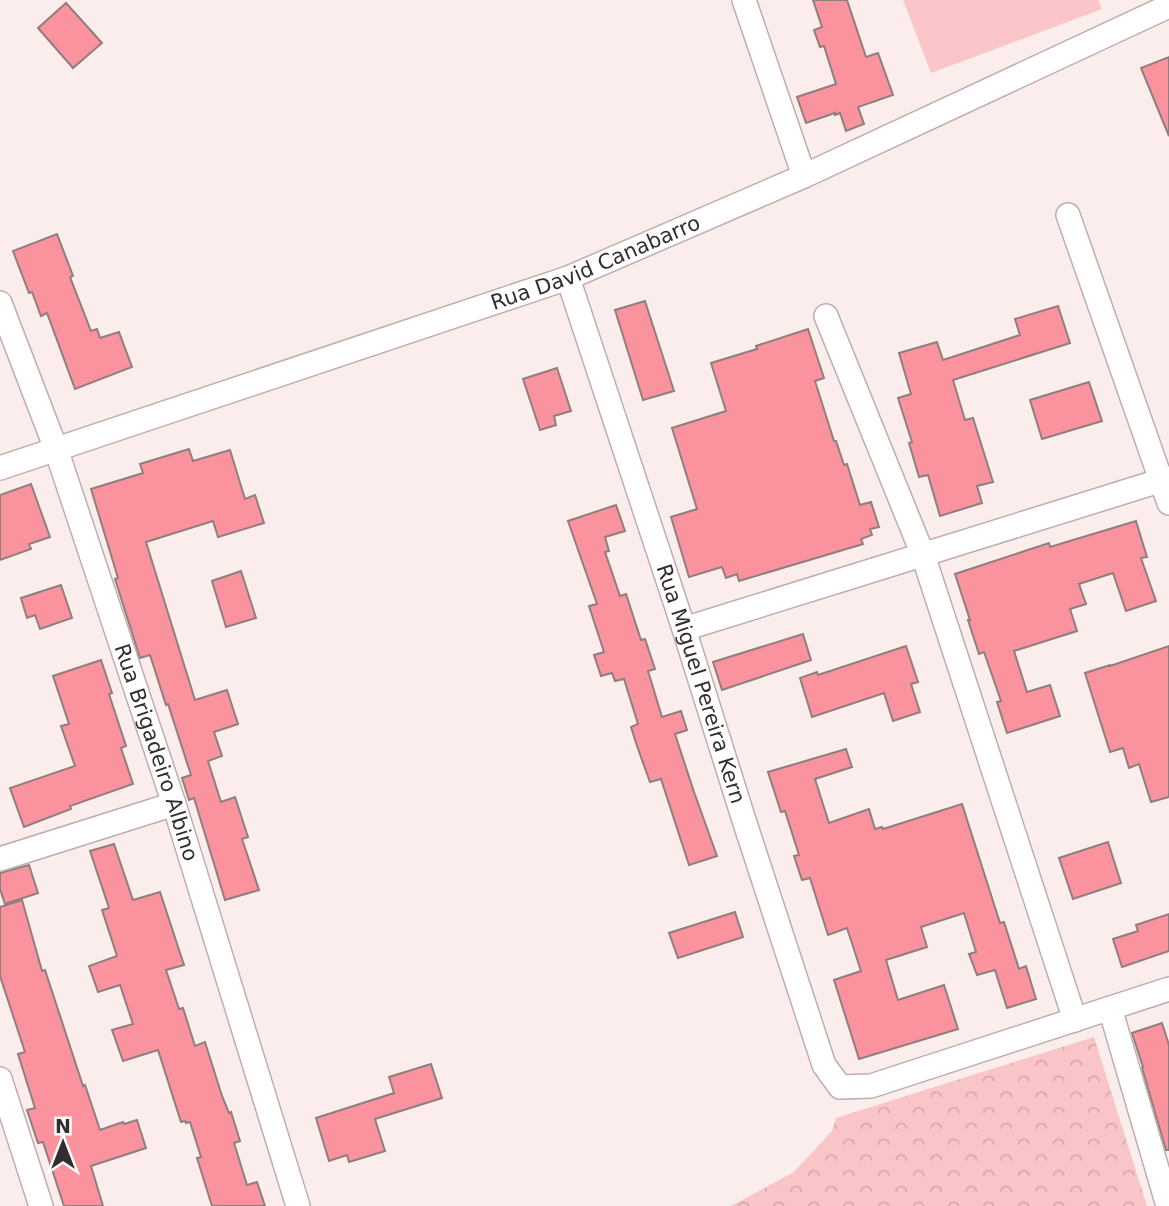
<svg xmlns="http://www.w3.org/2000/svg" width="1169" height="1206" viewBox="0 0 1169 1206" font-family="'DejaVu Sans',sans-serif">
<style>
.forest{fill:url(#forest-crowns)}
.pitch{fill:#f9c5c8}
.building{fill:#fa939e;stroke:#907e7f;stroke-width:2}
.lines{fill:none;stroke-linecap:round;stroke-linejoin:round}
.minor-casing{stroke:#c0adae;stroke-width:26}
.minor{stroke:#fff;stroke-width:23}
.labels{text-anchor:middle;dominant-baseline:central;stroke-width:5;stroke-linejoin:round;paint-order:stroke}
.street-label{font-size:21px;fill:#342d2d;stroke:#fefefe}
</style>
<defs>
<pattern id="forest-crowns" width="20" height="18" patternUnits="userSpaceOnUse" patternTransform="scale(1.75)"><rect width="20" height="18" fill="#f9c5c8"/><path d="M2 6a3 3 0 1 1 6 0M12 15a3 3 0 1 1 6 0" fill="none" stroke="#d6aaac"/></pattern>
</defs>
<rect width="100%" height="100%" fill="#fceded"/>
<!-- forest -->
<polygon class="forest" points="1094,1037 1147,1206 731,1206 794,1172 832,1131 836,1118"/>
<!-- pitch -->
<polygon class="pitch" points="903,0 1098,0 1102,9 931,73"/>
<!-- building -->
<g class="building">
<polygon points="813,0 847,0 866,57 878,53 893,95 858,107 864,124 846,131 840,113 835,115 835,113 806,123 797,97 836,84 824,46 820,47 814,30 822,27"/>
<polygon points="66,3 102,43 73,68 38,28"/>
<polygon points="1169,57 1169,136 1141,68"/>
<polygon points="57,234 73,276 70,277 91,331 97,329 100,338 119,332 132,367 75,389 47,313 41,316 32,292 29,293 13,251"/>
<polygon points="645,301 674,391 643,400 615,310"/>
<polygon points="1058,306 1070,343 953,380 965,420 973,418 993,482 977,486 982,503 940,516 928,475 919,477 909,443 912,442 898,398 911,394 899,353 937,342 943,360 1020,335 1015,319"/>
<polygon points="808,329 824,378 815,381 834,441 836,441 844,465 847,464 860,505 871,502 879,527 870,529 872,535 861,539 863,544 739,581 737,574 726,578 722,567 689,577 671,517 697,509 672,428 726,411 711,363 757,349 756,346"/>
<polygon points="557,368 571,411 554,416 556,425 540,430 523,379"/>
<polygon points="1089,382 1102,421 1042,439 1030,400"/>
<polygon points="189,449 193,461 230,450 245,499 255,495 264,523 218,537 213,521 146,542 195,700 227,690 238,724 214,732 222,756 208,761 221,802 235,797 248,837 242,839 259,890 225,900 194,798 189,800 182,778 191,775 168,704 166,705 150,655 140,658 115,579 118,578 91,489 143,473 140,464"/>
<polygon points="31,484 50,537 29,544 31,549 0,560 0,495"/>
<polygon points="616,505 625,531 605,537 609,551 605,552 620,596 626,594 641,640 645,639 655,669 648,671 662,717 681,711 687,730 675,734 694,792 717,856 689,865 661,779 650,782 637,746 631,727 638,724 624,679 615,681 612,673 601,676 594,655 604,652 589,606 597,604 568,521"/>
<polygon points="1136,521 1147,557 1141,558 1156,601 1126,611 1113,573 1079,584 1086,604 1070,609 1077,631 1014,651 1027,692 1050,685 1060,716 1007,733 997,702 1001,701 984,652 979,654 968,620 970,620 955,574 1049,543 1050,547"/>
<polygon points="241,571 256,618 226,627 212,581"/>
<polygon points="61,585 72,618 40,629 35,615 27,618 21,598"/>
<polygon points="803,634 811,660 722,690 713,662"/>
<polygon points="906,646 918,682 911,684 920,712 893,721 884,693 812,717 800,678 817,672 818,675"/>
<polygon points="1169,646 1169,797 1151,802 1139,764 1129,768 1123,748 1110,752 1085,673 1110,665 1110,666"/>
<polygon points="101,660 112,693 109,694 126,746 121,748 133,784 70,806 71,809 24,827 10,788 75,766 61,726 69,724 53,676"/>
<polygon points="846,749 852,767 815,779 829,823 869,809 875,829 882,827 883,829 962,804 1000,923 1004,922 1019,969 1026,966 1036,999 1007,1008 995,970 977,975 969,954 976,952 964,913 921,927 927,947 886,960 898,1000 944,985 958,1029 859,1059 834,980 861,971 847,928 828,935 810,878 802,880 794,856 799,855 785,811 781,812 768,772"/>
<polygon points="1108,842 1121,883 1073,899 1059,858"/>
<polygon points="114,844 133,900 160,892 184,965 166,970 179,1009 183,1008 195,1046 205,1042 222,1096 229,1113 231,1112 240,1141 234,1143 247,1185 257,1182 265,1206 212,1206 197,1158 201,1157 190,1122 186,1123 185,1121 181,1122 158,1050 123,1061 112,1030 133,1024 120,985 98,992 89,966 117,956 102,910 109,908 90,851"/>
<polygon points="29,865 38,893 5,904 0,889 0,873"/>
<polygon points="22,900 42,971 45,970 83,1086 85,1085 100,1130 123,1122 124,1124 137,1120 146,1148 91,1166 103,1206 64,1206 43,1142 38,1143 27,1110 35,1108 18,1054 25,1052 0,976 0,907"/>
<polygon points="735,912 743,937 678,958 669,933"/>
<polygon points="1169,914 1169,951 1122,967 1113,939 1138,931 1136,925"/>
<polygon points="1162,1023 1169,1045 1169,1150 1166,1150 1142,1068 1143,1067 1132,1033"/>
<polygon points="431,1064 442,1098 375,1119 385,1151 349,1162 347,1155 329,1161 316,1118 394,1093 389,1077"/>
</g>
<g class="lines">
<defs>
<g id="minor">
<polyline points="744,0 804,176"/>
<polyline points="1068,215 1169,503"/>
<path id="s1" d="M568,278L684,629L743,817L824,1065L840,1087L871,1086L1169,989"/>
<path id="s2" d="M0,303L56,449L174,804L298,1206"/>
<polyline points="826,316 923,555 1075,1020"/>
<path id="s3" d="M0,468L568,278L804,176L1169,6"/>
<polyline points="684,629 1169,478"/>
<polyline points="0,859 174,804"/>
<polyline points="1110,1008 1168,1206"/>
<polyline points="0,1079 41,1206"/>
</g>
</defs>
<!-- minor casing -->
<use href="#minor" class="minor-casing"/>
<!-- minor -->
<use href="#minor" class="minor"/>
</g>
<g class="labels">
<!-- street labels -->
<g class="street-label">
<text stroke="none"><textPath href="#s3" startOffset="630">Rua David Canabarro</textPath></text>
<text stroke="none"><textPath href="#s1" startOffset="427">Rua Miguel Pereira Kern</textPath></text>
<text stroke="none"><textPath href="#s2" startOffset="476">Rua Brigadeiro Albino</textPath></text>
</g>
</g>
<!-- north arrow -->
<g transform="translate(63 1143)" stroke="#fefefe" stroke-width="5" paint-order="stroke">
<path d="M0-5L12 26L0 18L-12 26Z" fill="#342d2d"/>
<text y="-10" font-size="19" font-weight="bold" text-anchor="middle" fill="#342d2d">N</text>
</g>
</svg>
